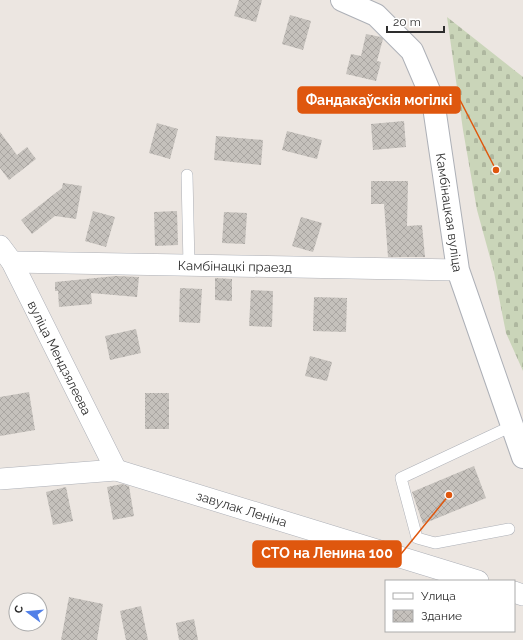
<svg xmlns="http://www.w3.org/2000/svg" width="523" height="640" viewBox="0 0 523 640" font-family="Raleway,sans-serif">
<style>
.cemetery{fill:url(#cemetery-stones)}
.building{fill:url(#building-cross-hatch)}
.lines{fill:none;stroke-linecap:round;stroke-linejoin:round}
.service-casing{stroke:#adb0b7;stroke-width:12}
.minor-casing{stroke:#adb0b7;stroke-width:22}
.tertiary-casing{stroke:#adb0b7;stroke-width:24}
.service{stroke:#fff;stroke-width:11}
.minor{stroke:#fff;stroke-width:21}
.tertiary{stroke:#fff;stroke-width:22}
.labels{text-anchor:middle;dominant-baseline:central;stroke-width:3.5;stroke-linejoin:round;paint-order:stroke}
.street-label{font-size:13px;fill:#2d2d2d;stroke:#fff}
.leader{fill:none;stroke:#df570e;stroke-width:1.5}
.callout-dot{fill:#df570e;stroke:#fff;stroke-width:1.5}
.callout{fill:#df570e;stroke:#df570e;stroke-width:1.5}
.callout-label{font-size:14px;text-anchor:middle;font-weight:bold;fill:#fff}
</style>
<defs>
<pattern id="cemetery-stones" width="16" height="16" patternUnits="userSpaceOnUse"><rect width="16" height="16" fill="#cad5b9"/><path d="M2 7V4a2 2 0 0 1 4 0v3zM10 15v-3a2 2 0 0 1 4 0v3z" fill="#aeb79f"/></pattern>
<pattern id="building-cross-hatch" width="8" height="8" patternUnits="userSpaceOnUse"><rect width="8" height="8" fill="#c5c1bc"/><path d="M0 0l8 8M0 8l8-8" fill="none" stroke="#aaa6a2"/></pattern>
</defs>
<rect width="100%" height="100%" fill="#ece6e1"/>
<!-- cemetery -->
<polygon class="cemetery" points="447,17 523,77 523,371 506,333 494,272 477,210 463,130"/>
<!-- building -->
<g class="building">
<polygon points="239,0 262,0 256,22 234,16"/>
<polygon points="290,15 311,21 303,50 282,44"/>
<polygon points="366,34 381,37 383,39 377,61 381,62 376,81 346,74 351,54 361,56"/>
<polygon points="404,121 406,147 373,150 371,124"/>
<polygon points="157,123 178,129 170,159 149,153"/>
<polygon points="287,131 322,140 317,159 282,150"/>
<polygon points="0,132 17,155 27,147 36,159 9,180 0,168"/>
<polygon points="216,136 263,140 261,165 214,160"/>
<polygon points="371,181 408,181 407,226 422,225 425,257 388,257 384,204 371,204"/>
<polygon points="63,183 82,186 76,219 55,216 32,234 21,220 62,188"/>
<polygon points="93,211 115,217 106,247 85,241"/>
<polygon points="177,211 178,245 155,246 154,212"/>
<polygon points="224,212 247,213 245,244 222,243"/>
<polygon points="301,217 322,223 313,252 292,246"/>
<polygon points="116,276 139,277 137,297 91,293 92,304 59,307 58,291 55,291 55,282"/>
<polygon points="215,278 232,279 232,301 215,300"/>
<polygon points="180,288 202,289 200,323 179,322"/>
<polygon points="251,290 273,291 272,327 249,326"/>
<polygon points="314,297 347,298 346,332 313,331"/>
<polygon points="136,329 141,353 110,360 105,336"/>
<polygon points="310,356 332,362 327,381 305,376"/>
<polygon points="29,392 35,430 0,436 0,397"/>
<rect x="145" y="393" width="24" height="36"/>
<polygon points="474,466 486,498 423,524 412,492"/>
<polygon points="122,484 129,486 134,516 113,520 107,487"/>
<polygon points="66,487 73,521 53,525 46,492"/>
<polygon points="69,597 103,604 97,640 61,640"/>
<polygon points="141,606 148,640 126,640 120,611"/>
<polygon points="194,619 198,640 179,640 176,623"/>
</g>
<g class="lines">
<defs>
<g id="service">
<polyline points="187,175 189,265"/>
<polyline points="509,529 435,543 417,538 401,478 512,426"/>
</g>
<g id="minor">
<path id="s1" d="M0,246L12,262L116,470"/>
<path id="s2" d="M12,262L458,270"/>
<path id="s3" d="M0,479L116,470L478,581"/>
<polyline points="514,592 523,595"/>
</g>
<g id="tertiary">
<path id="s4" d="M342,0L376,15L412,51L433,100L458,270L523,457"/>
</g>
</defs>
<!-- service casing -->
<use href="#service" class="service-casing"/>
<!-- minor casing -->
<use href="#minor" class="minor-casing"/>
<!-- tertiary casing -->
<use href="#tertiary" class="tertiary-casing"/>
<!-- service -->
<use href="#service" class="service"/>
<!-- minor -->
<use href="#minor" class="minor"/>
<!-- tertiary -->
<use href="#tertiary" class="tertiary"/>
</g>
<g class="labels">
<!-- street labels -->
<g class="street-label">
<text stroke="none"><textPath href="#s4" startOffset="255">Камбінацкая вуліца</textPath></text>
<text stroke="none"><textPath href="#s2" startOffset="223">Камбінацкі праезд</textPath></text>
<text stroke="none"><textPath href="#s1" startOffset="127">вуліца Мендзялеева</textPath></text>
<text stroke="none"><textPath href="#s3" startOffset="248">завулак Леніна</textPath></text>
</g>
</g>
<!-- callouts -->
<path class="leader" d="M496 170L460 100M449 495L401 554"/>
<g class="callout-dot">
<circle cx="496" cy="170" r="4"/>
<circle cx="449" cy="495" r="4"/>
</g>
<g class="callout">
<rect x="298" y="87" width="162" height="26" rx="4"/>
<rect x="253" y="541" width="148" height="26" rx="4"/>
</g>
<g class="callout-label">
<text x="379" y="105">Фандакаўскія могілкі</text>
<text x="327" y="558">СТО на Ленина 100</text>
</g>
<!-- legend -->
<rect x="385" y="580" width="130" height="52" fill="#ffffff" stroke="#ababab"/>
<rect x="393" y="593" width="20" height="6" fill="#ffffff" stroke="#ababab"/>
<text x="421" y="600" font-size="12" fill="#2d2d2d">Улица</text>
<rect x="393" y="610" width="20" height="12" fill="url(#building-cross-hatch)" stroke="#ababab"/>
<text x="421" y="620" font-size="12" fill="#2d2d2d">Здание</text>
<!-- north arrow -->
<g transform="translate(28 612) rotate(286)"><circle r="19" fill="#ffffff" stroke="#ababab"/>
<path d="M0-3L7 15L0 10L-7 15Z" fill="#5280e8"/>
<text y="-6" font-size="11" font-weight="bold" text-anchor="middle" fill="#2d2d2d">С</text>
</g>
<!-- scale -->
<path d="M387 26v6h57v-6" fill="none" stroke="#2d2d2d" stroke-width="2"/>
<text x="393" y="26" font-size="12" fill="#2d2d2d" stroke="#ffffff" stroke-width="3" paint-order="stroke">20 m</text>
</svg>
